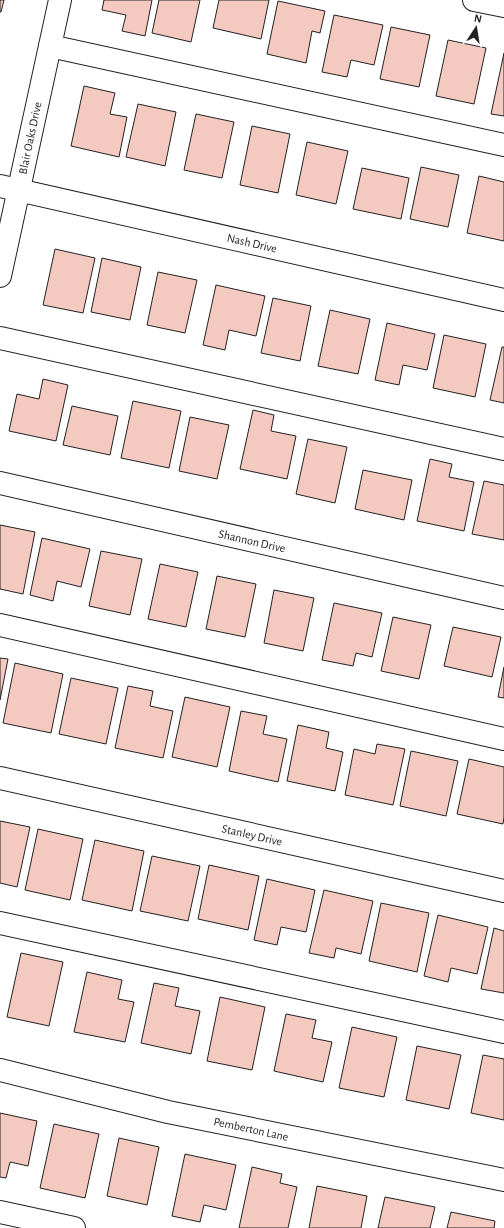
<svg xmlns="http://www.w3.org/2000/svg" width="504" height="1228" viewBox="0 0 504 1228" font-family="'Alegreya Sans',sans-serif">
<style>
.building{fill:#f3c9c0;stroke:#222}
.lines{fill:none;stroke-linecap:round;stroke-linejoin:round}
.minor-casing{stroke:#222;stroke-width:24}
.minor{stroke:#fff;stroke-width:22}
.labels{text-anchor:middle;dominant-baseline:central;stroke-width:3;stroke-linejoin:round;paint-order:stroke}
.street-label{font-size:12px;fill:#222;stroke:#fff}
</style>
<rect width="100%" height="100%" fill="#fff"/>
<!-- building -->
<g class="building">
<polygon points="0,0 4,0 1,12 0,12"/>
<polygon points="104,0 152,0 145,36 122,31 126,15 102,10"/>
<polygon points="159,0 200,0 191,42 152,33"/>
<polygon points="219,0 269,0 261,39 213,28"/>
<polygon points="278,1 325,11 320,33 312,31 306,63 267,54"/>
<polygon points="334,15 383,25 374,65 351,60 347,77 322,72"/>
<polygon points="391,27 430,35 419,87 380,79"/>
<polygon points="448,40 486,48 474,104 436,96"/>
<polygon points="504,53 504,116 491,114"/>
<polygon points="84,86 115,93 110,114 127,117 119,157 71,146"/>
<polygon points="138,104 176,112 165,166 126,157"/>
<polygon points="196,114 234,122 222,178 184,170"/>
<polygon points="252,126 290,134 278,193 240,185"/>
<polygon points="307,142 348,151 336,204 296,195"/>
<polygon points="421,167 459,175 448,227 410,219"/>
<polygon points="362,168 409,178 401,219 353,209"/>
<polygon points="479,176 504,182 504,241 467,233"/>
<polygon points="55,249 95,258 83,313 43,305"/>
<polygon points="102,258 141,267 130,320 91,312"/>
<polygon points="158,272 197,280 185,333 147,325"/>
<polygon points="216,285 265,296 256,336 229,330 225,350 203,345"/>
<polygon points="273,298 311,306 300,361 261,353"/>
<polygon points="330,310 370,319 358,374 318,366"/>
<polygon points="387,323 435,334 427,370 403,365 399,385 375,380"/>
<polygon points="444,335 486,344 475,397 433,388"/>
<polygon points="502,347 504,347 504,403 490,400"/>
<polygon points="43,379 68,385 56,441 9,431 17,394 39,399"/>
<polygon points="133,401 181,411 169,468 121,458"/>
<polygon points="72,406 118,416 110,455 63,445"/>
<polygon points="253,410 274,415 271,431 296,436 287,479 240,469"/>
<polygon points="190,417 229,425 217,479 179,471"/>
<polygon points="308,439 347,447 335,503 296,494"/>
<polygon points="430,459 452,464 449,477 474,482 464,531 417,521"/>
<polygon points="363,470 412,480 404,520 355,509"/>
<polygon points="484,481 504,485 504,540 472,534"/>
<polygon points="0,525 35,532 23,594 0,589"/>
<polygon points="42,538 90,549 81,587 57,581 53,601 30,595"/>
<polygon points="101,551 142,559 130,615 89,606"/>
<polygon points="160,564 198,572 186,627 148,619"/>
<polygon points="217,576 256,584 245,637 206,629"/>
<polygon points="274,590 314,598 303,651 264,643"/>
<polygon points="334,603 382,613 372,657 356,653 353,666 322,660"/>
<polygon points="393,617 431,625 419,679 381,671"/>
<polygon points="453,627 501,637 492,677 444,666"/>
<polygon points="0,658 8,659 0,700"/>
<polygon points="15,663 63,674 51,733 3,723"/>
<polygon points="504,667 504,698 498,697"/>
<polygon points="71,678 118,688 106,744 59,734"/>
<polygon points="128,686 153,691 150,706 173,711 163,758 115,748"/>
<polygon points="185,697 230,707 217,767 172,757"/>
<polygon points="241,711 267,716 263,734 287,739 278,782 229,771"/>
<polygon points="298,725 329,732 326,748 343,752 335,791 287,781"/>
<polygon points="377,744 405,749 393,805 345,795 354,749 375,754"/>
<polygon points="411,751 458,761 446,816 400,806"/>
<polygon points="469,759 504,767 504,817 503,824 457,814"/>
<polygon points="0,821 30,827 17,887 0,883"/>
<polygon points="38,829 83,839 70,900 25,890"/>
<polygon points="95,840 144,851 132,911 82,900"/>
<polygon points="152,856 200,866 188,921 140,911"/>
<polygon points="209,865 259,876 248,930 198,919"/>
<polygon points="267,879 315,890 306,932 281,927 277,945 254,940"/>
<polygon points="324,890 373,901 361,954 336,948 334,958 309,953"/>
<polygon points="381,903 429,913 417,972 369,961"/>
<polygon points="438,915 488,927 477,974 451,968 448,982 424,976"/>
<polygon points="494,928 504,931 504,993 481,989"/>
<polygon points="21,953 63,962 49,1026 7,1017"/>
<polygon points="87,972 122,980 118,999 134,1002 125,1042 74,1032"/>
<polygon points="154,983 179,988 175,1006 200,1011 191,1054 141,1043"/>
<polygon points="220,997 265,1007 252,1070 207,1061"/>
<polygon points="286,1014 316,1020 312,1038 332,1042 323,1082 274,1071"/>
<polygon points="352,1027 397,1037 384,1097 339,1088"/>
<polygon points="417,1046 461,1055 449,1109 406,1100"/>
<polygon points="483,1055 504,1059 504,1120 471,1113"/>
<polygon points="0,1113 37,1121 28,1166 10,1162 6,1178 0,1177"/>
<polygon points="54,1124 99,1134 85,1198 40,1188"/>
<polygon points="119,1138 159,1147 147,1205 107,1196"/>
<polygon points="185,1154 236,1165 226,1210 204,1205 200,1222 172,1216"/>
<polygon points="252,1167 282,1174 280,1183 297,1187 288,1228 239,1228"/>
<polygon points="317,1186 367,1196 361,1228 309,1228"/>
<polygon points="385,1197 435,1207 430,1228 378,1228"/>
<polygon points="451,1212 495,1221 494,1228 447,1228"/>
</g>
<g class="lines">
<defs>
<g id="minor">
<polyline points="474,0 504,6"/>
<polyline points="50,46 504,145"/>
<polyline points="0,186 504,300"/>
<polyline points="0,276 60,0"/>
<polyline points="0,338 504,449"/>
<polyline points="0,483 504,598"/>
<polyline points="0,625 504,739"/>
<polyline points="0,778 504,891"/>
<polyline points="0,923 504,1032"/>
<polyline points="0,1070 168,1112 504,1180"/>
<polyline points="0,1212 74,1228"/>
</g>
</defs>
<!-- minor casing -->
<use href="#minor" class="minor-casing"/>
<!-- minor -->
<use href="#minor" class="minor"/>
</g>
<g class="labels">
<!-- street labels -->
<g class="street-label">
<text transform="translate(30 138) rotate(-78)">Blair Oaks Drive</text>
<text transform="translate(252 243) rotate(13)">Nash Drive</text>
<text transform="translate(252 541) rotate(13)">Shannon Drive</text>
<text transform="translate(252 835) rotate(13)">Stanley Drive</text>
<text transform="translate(251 1129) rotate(12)">Pemberton Lane</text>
</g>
</g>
<!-- north arrow -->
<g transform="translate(476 28) rotate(12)" stroke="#ffffff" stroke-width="3" paint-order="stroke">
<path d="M0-3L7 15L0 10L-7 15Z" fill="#222222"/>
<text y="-6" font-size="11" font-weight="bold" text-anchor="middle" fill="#222222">N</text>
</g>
</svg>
